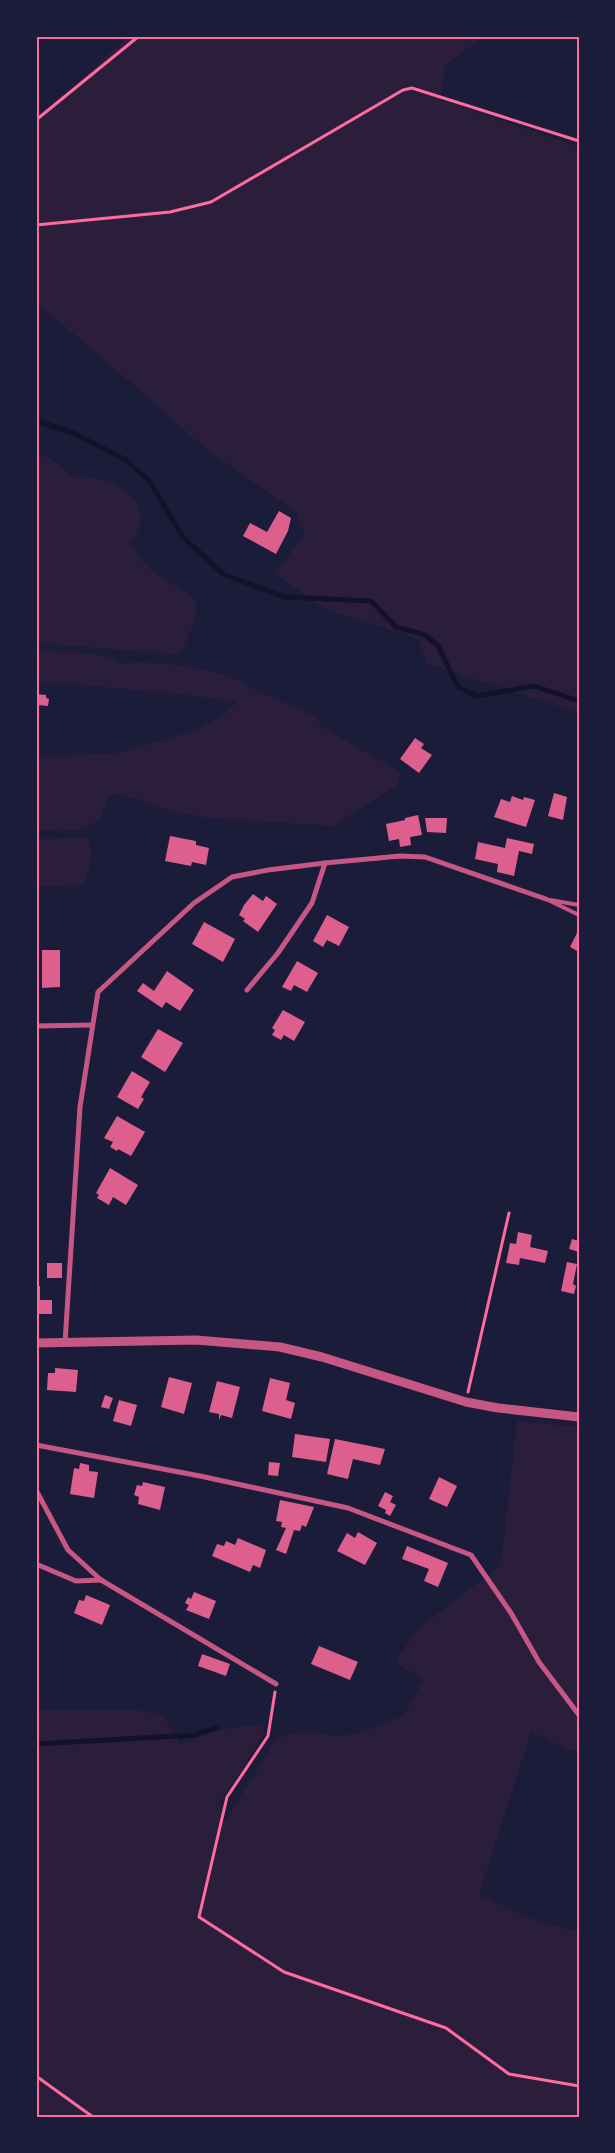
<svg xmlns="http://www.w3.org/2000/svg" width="615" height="2153" viewBox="0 0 615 2153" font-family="Arial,sans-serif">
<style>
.green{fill:#2a1e3b}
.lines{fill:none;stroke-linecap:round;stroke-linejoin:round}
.stream{stroke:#12122b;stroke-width:5}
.building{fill:#dd5f8e}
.path{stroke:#ff6b9d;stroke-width:3}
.service{stroke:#c65784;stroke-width:4}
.minor{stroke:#c65784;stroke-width:5}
.tertiary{stroke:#c65784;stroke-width:9}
.neatline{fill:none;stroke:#ff6b9d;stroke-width:2}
</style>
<rect width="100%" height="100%" fill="#1b1b3a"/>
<!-- green -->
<g class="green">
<polygon points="129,36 485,36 445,65 441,100 579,147 579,713 428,664 417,638 325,609 275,574 305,534 295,511 208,451 137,388 36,302 36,121"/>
<path d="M36,451C44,455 52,460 60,465C64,468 67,473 72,475C80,478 90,476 99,479C131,489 156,510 130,543C138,556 145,566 157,575C167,582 190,591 195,601C201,612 187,641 181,652L173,654L36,643Z"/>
<path d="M36,651C59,652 105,650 122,664C143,658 235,670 249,687L316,717L322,727L399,771L401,775L396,786L333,826L208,818L169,811L142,800L113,793C106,798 106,807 102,814C91,836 58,830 36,831V757L118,753L196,730L224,715L237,702L180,694L61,683H36Z"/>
<path d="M86,838C87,840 89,842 90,845C94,854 89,878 81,885L36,886V839Z"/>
<path d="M517,1421L579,1427V1751L567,1749L531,1732L479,1895C509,1908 546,1929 579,1930V2117H36V1710L134,1709L164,1717L180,1744L222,1729L263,1724L264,1735L219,1804L224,1823L277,1738L306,1731L336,1736L357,1734L403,1716L424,1680L399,1665L397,1657L419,1628L501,1565Z"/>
</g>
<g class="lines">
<!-- stream -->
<g class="stream">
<polyline points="36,421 74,433 126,460 149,481 183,537 223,574 284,597 371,601 396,627 425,635 438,646 458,687 477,696 534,686 579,701"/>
<polyline points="36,1744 194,1735 216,1728"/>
</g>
</g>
<!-- building -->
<g class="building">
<polygon points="279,511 291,518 288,531 276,554 243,536 250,523 267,532"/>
<polygon points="36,694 46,695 46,698 49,699 48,706 36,705"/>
<polygon points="415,738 424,744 421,748 432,755 419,773 400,759"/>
<polygon points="554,793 567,797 563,820 548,816"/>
<polygon points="512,796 523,800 524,797 535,800 526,827 494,817 501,799 510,802"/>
<polygon points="418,815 422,835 410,837 411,845 400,847 399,839 389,841 386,824 405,820 405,818"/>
<polygon points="425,818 447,818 446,833 427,832"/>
<polygon points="170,836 196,841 196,845 209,848 206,865 192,862 191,866 165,861"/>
<polygon points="507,838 534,844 532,854 519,851 514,876 497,872 498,864 475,859 478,842 505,848"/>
<polygon points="253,894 263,901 266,896 277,904 258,932 243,921 245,919 239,915 244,905"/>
<polygon points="327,915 349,927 339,946 327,940 323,947 313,941"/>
<polygon points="204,922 235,939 223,962 192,944"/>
<polygon points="577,933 579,934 579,952 570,947"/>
<polygon points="42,950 60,950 60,987 42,988"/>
<polygon points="297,961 318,973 307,992 294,985 291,991 282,987"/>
<polygon points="167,971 194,990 180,1011 166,1002 162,1008 137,991 143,983 154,991"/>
<polygon points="283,1010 305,1022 294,1041 284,1035 281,1040 272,1035 275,1030 272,1028"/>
<polygon points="158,1029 183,1043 165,1072 141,1057"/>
<polygon points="132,1071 150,1082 141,1097 144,1099 138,1109 117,1097"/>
<polygon points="117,1116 145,1132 131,1156 118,1149 117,1151 110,1147 113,1142 104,1138"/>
<polygon points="110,1168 138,1185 126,1205 113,1197 109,1205 97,1198 99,1195 96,1193"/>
<polygon points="518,1232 532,1235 530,1247 548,1251 545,1263 520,1258 519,1265 506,1263 510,1243 516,1244"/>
<polygon points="572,1239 579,1241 579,1252 569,1249"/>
<polygon points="567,1262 577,1264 573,1284 576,1286 574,1294 561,1291"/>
<rect x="47" y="1263" width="15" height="15"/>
<polygon points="36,1286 40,1286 40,1300 52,1300 52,1314 36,1314"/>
<polygon points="55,1368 78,1370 76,1392 47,1390 48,1373 55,1373"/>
<polygon points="169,1377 192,1383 184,1414 161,1407"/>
<polygon points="270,1378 290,1383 286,1400 295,1403 291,1419 262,1411"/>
<polygon points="217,1381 240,1387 232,1418 221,1415 219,1420 219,1414 209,1412"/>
<polygon points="105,1395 113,1398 109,1409 101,1407"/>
<polygon points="119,1400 137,1405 131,1426 113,1421"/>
<polygon points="295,1434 330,1439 326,1462 292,1457"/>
<polygon points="335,1439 385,1449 380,1465 353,1459 348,1479 327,1474"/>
<polygon points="269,1462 280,1463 278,1476 268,1475"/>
<polygon points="80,1463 89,1465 89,1471 98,1472 94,1498 70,1494 74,1468 79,1469"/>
<polygon points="439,1477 457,1486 447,1507 429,1499"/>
<polygon points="143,1482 165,1487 160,1510 138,1504 139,1497 134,1495 137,1485 142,1486"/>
<polygon points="385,1492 393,1496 390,1502 396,1505 390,1516 385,1513 386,1510 378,1506"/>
<polygon points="280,1500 314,1507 306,1527 302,1525 300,1531 294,1530 286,1554 276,1550 286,1528 281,1527 282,1522 276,1521"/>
<polygon points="358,1532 377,1543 365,1565 337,1551 347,1533 355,1538"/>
<polygon points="238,1538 266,1550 260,1568 253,1565 250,1572 212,1556 217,1544 224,1546 226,1541 235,1545"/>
<polygon points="407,1546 448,1563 438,1587 424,1581 429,1569 402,1559"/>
<polygon points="194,1592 216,1601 209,1619 186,1610 189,1605 185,1603 188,1597 191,1599"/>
<polygon points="86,1595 110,1605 102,1625 74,1613 79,1600 84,1601"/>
<polygon points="319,1646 358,1662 350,1680 311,1664"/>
<polygon points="202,1654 230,1664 226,1676 198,1666"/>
</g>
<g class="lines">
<!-- path -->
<g class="path">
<polyline points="36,120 139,36"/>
<polyline points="36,225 170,212 211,202 403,90 412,88 579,141"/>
<polyline points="468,1392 509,1213"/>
<polyline points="275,1692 268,1736 227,1797 199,1917 284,1972 446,2028 509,2074 579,2086"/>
<polyline points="36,2076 93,2117"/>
</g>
<!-- service -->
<g class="service">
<polyline points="546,899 579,915"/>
<polyline points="550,900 579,905"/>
</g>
<!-- minor -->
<g class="minor">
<polyline points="247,990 278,953 312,903 325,863"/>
<polyline points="36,1026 91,1025"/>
<polyline points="65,1343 80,1107 98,992 194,903 232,877 268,870 325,863 400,856 425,857 546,899"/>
<polyline points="36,1445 200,1476 348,1508 471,1555 511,1613 539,1662 579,1715"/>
<polyline points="36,1490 68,1550 101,1580 276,1684"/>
<polyline points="36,1564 76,1581 101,1580"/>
</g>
<!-- tertiary -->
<polyline class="tertiary" points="36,1343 196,1340 280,1347 322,1357 466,1402 498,1408 579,1417"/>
</g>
<!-- border -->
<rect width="615" height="2153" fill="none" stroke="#1b1b3a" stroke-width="75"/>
<rect x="38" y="38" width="540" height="2078" class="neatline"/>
</svg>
